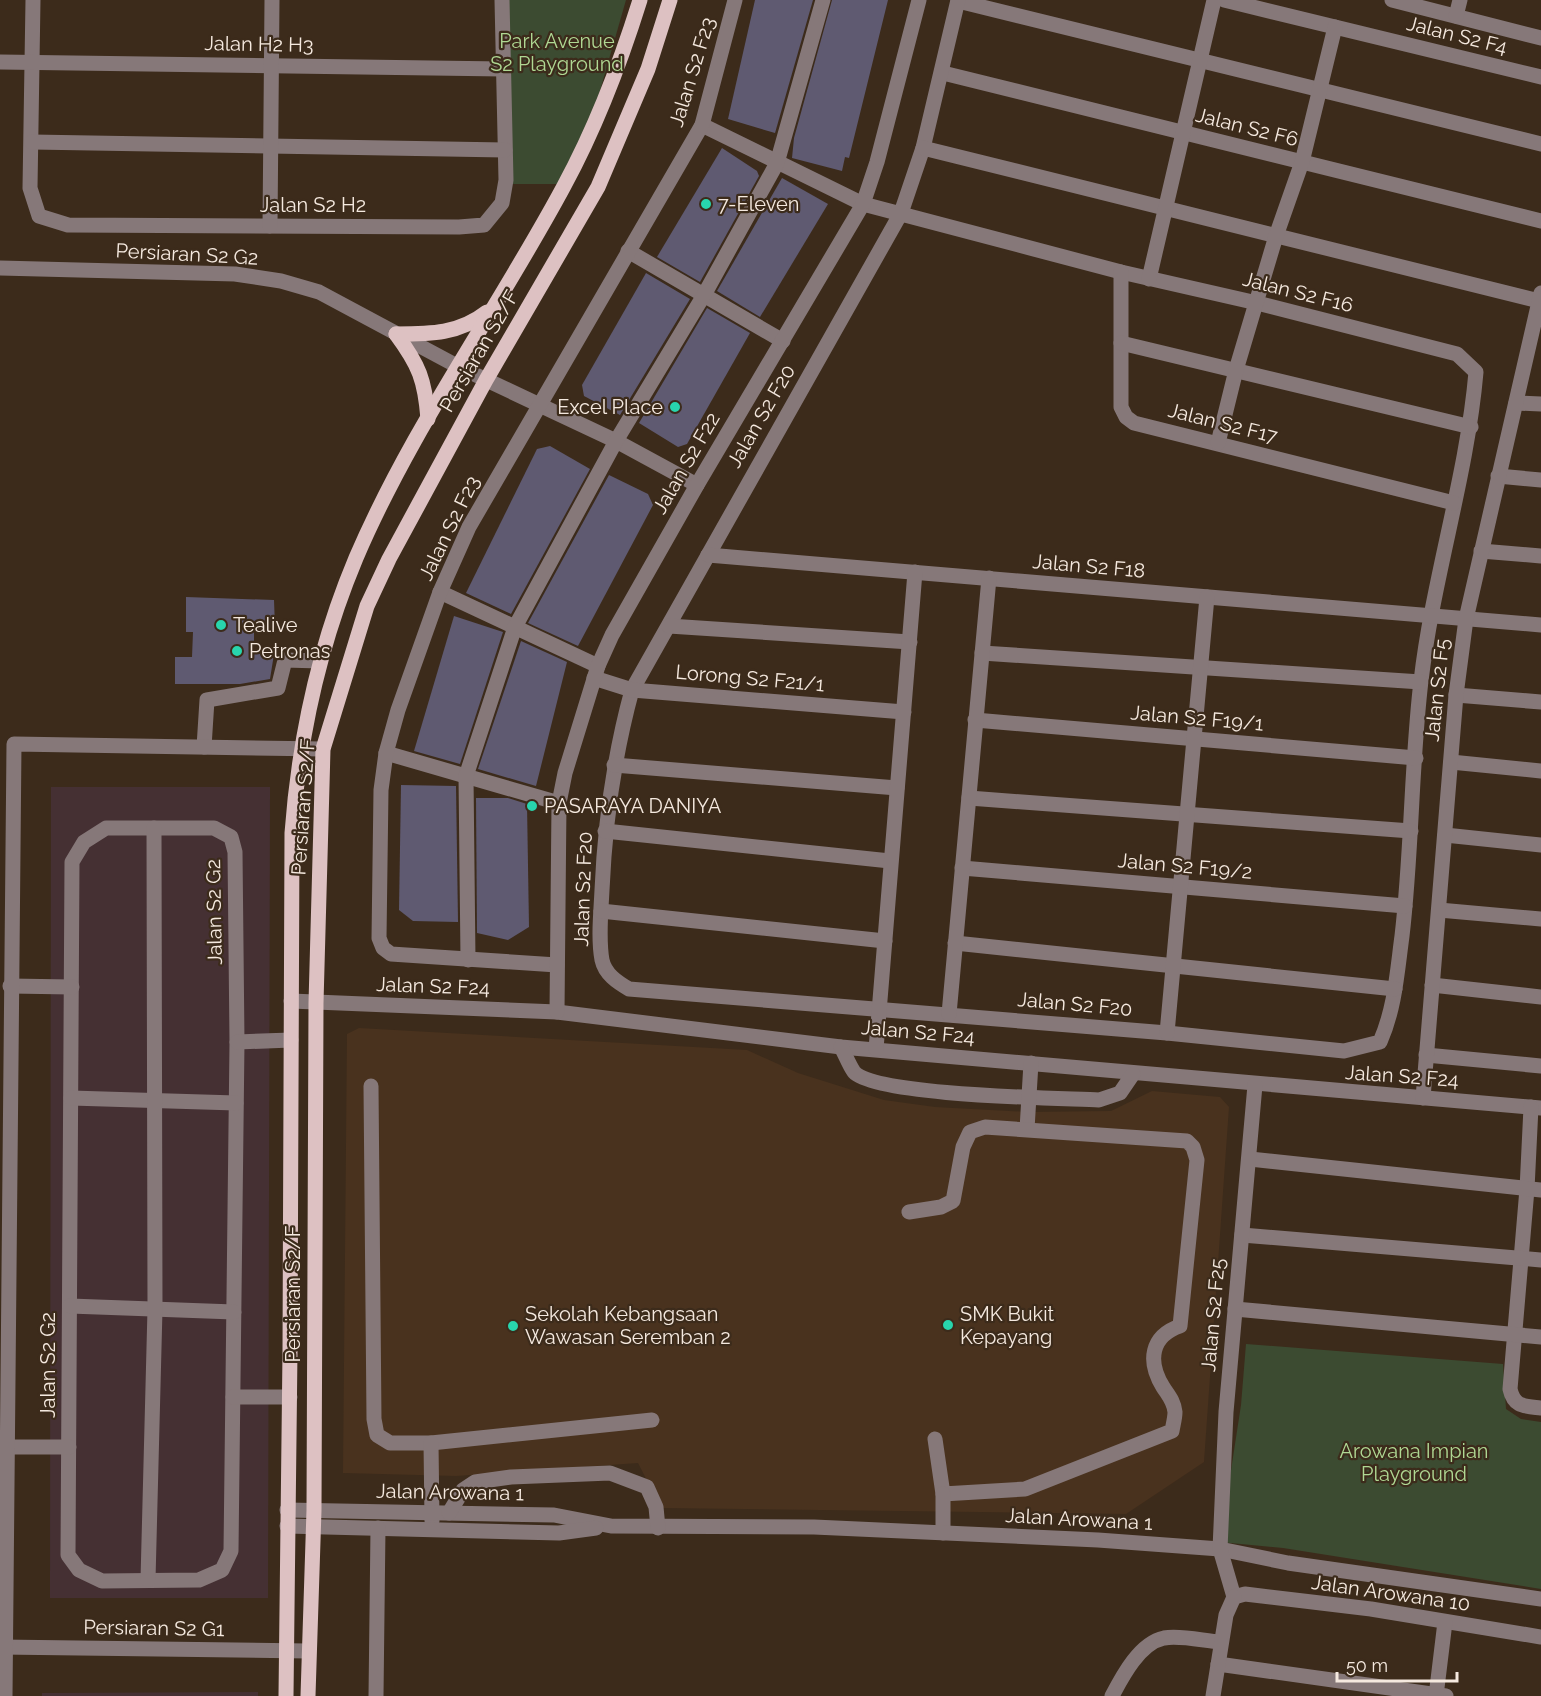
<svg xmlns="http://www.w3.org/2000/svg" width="1541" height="1696" viewBox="0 0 1541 1696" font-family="Raleway,sans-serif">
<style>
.commercial{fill:#453033}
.built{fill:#49321e}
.green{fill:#3c4b31}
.building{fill:#5f5a71}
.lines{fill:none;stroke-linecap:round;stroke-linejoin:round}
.minor{stroke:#867879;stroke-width:15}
.major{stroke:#ddc1c2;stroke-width:15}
.poi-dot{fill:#28d5ad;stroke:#3c2b1b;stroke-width:2}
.labels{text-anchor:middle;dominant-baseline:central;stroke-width:4.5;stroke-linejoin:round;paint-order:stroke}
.street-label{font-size:20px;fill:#f5e9df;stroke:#3c2b1b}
.park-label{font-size:20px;fill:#afd893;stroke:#3c2b1b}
.poi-label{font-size:20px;fill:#f5e9df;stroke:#3c2b1b;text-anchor:start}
</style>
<rect width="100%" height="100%" fill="#3c2b1b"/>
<!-- commercial -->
<g class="commercial">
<polygon points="51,787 270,787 268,1598 50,1598"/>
<polygon points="258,1692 258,1696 42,1696 42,1693"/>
</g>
<!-- built -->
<polygon class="built" points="359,1028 747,1050 798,1073 884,1100 935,1107 1029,1112 1111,1111 1152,1091 1220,1097 1229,1107 1204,1462 1126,1514 661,1508 638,1463 456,1476 343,1473 347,1034"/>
<!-- green -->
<g class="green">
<polygon points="504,0 626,0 591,122 559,184 509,184"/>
<polygon points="1246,1344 1503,1364 1506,1409 1521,1419 1541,1422 1541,1589 1283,1548 1220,1542 1241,1405"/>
</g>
<!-- building -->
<g class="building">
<polygon points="755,0 813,0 775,133 728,119"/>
<polygon points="832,0 888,0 849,158 845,157 842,171 792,158 794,138"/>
<polygon points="722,148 757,171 759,176 700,282 657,257"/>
<polygon points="782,178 828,204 760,317 717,291"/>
<polygon points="646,273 690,299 620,415 584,396 582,385"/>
<polygon points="707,308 750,333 687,444 678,447 639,423"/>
<polygon points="550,446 590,469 511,614 466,593 537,449"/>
<polygon points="609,475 648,494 653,505 578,646 528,623"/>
<polygon points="186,597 274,600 275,627 254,630 254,654 274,654 270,679 240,684 175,684 175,657 192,657 193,632 186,632"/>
<polygon points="454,616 503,632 460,764 414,751"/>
<polygon points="521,641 567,662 536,786 478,769"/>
<polygon points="401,785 456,786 458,922 413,921 399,910"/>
<polygon points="476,798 508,798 527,804 529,927 508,940 477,933"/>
</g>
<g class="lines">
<!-- minor -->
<g class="minor">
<polyline points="33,0 30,188 39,216 68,225 459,227 484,225 502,203 506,180 502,0"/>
<polyline points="1224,0 1541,77"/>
<polyline points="1392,0 1541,38"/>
<polyline points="958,1 1541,144"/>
<polyline points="1456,16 1460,0"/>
<polyline points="0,62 503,69"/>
<polyline points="943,73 1541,221"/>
<path d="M702,125L863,204L1121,272L1257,303L1457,354L1476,372C1467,476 1433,577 1421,681C1411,766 1412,851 1402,936C1397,973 1395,1008 1380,1042L1344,1051L1167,1033L629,989C617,982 605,974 602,960C598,938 601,912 602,890C605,821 614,756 632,690L901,213L923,148L958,0"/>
<polyline points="32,142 505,150"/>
<polyline points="923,148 1539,301"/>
<polyline points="270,226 272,0"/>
<polyline points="628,251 783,341"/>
<polyline points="0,268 235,274 281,281 319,292 459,367 616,441 697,485"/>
<polyline points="1121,272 1121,407 1126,417 1134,423 1454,503"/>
<polyline points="1149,279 1214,0"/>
<polyline points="1121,343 1471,427"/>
<polyline points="1516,403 1541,404"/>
<polyline points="1218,443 1236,370 1276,236 1302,162 1335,27"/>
<polyline points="1498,476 1541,480"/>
<polyline points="1481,551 1541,556"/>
<polyline points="708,555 1541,625"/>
<polyline points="440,592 598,666"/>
<polyline points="669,626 910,642"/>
<polyline points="982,653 1421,682"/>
<polyline points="594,678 632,690 904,712"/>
<polyline points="1456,695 1541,702"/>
<polyline points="975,720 1416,758"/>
<polyline points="204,747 207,700 278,688 285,660 320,661"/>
<polyline points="386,753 559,803"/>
<polyline points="1451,762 1541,771"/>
<polyline points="614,765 897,788"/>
<polyline points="969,798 1411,831"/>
<polygon points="106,828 214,828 231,837 235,852 237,1042 231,1551 222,1570 199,1580 102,1581 79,1570 68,1555 72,862 84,842"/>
<polyline points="605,831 890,861"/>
<polyline points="1445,835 1541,845"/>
<polyline points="962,868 1405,906"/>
<polyline points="1439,910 1541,919"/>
<polyline points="601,911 885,941"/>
<polyline points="955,943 1395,989"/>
<polyline points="468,960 466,776 515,627 616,441 704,295 777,163 823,0"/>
<polyline points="557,965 391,954 383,948 379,938 381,790 386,753 398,710 440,592 469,527 702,125 735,0"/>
<polyline points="1432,985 1541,997"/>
<polyline points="10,986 72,987"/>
<polyline points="291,1001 557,1012 841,1047 1541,1108"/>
<polyline points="557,1012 559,803 565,773 598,666 612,635 697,485 863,204 877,162 919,0"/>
<polyline points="949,1014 989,578"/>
<polyline points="1167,1033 1207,597"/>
<polyline points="237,1042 291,1040"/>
<path d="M841,1047C845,1054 849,1065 854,1072C876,1096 1059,1098 1099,1100L1120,1093L1133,1074"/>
<polyline points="876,1049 915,572"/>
<polyline points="1426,1055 1541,1066"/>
<polyline points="371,1086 374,1419 377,1435 390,1443 431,1443 652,1420"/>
<polyline points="71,1098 236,1103"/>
<polyline points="1423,1098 1456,695 1466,619 1541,293"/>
<path d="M1531,1107L1527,1189L1510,1389C1514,1407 1524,1406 1541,1408"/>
<polyline points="1027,1129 1031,1063"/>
<polyline points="1250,1159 1541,1190"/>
<path d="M909,1212L941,1207L953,1201L963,1147L970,1132L985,1127L1187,1141L1193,1147L1197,1160L1180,1326C1151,1336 1147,1361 1163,1387C1168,1395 1174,1401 1175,1412C1175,1418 1173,1425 1172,1431L1025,1489L943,1494L935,1439"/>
<polyline points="1242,1235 1541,1260"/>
<polyline points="70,1306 234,1312"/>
<polyline points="1235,1309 1541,1337"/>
<polyline points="233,1397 290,1397"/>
<polyline points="431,1443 432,1521"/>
<polyline points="7,1447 69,1447"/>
<polyline points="943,1494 943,1533"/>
<polyline points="287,1510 554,1515 611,1526 814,1527 1098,1540 1220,1549 1288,1563 1541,1599"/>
<polyline points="449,1513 463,1490 475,1482 511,1477 610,1473 647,1487 656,1507 658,1528"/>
<polyline points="287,1526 559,1533 596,1528"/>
<polyline points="148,1580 155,1309 154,828"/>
<polyline points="1234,1597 1220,1549 1226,1412 1255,1085"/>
<polyline points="1234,1597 1245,1594 1371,1609 1541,1637"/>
<polyline points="0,1647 308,1651"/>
<polyline points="1218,1664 1446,1696"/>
<polyline points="5,1696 14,744 323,749"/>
<polyline points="376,1696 378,1528"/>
<path d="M1112,1696C1123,1675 1140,1643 1164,1638C1181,1635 1204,1641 1221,1642"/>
<polyline points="1213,1696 1226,1615 1234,1597"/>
<polyline points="1436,1696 1445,1622"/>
</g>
<!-- major -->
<g class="major">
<path d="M396,334C431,334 459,334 487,312"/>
<path d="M396,334C419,365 425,380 428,419"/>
<path d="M286,1696L290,1351L292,833C299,738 319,646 356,558C412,427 497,311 564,186C596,127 620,64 640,0"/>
<polyline points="308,1696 314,1510 316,1003 323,749 367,606 389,559 486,380 598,187 648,69 670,0"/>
</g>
</g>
<!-- markers -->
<g class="poi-dot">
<circle cx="706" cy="204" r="6"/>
<circle cx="675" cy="407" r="6"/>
<circle cx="221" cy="625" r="6"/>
<circle cx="237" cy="651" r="6"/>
<circle cx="532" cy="806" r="6"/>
<circle cx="948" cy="1325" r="6"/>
<circle cx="513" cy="1326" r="6"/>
</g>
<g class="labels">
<!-- street labels -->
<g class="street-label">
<text transform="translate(1457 35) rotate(14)">Jalan S2 F4</text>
<text transform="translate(259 44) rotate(1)">Jalan H2 H3</text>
<text transform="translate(692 72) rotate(-73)">Jalan S2 F23</text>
<text transform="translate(1247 127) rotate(14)">Jalan S2 F6</text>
<text x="313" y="205">Jalan S2 H2</text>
<text transform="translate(187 254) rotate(3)">Persiaran S2 G2</text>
<text transform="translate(1298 292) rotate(14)">Jalan S2 F16</text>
<text transform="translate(479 351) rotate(-60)">Persiaran S2/F</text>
<text transform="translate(761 416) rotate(-60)">Jalan S2 F20</text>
<text transform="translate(1223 423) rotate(14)">Jalan S2 F17</text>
<text transform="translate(686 463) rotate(-60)">Jalan S2 F22</text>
<text transform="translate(449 528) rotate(-64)">Jalan S2 F23</text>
<text transform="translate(1089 566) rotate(5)">Jalan S2 F18</text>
<text transform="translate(750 678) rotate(5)">Lorong S2 F21/1</text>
<text transform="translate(1437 690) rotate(-84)">Jalan S2 F5</text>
<text transform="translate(1197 718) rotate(5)">Jalan S2 F19/1</text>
<text transform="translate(303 807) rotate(-86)">Persiaran S2/F</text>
<text transform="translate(1185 866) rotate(5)">Jalan S2 F19/2</text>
<text transform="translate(583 889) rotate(-88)">Jalan S2 F20</text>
<text transform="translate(214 912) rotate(-91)">Jalan S2 G2</text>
<text transform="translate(433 986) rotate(2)">Jalan S2 F24</text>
<text transform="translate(1075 1004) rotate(5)">Jalan S2 F20</text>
<text transform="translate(918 1032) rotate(5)">Jalan S2 F24</text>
<text transform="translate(1402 1076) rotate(4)">Jalan S2 F24</text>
<text transform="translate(293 1294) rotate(-90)">Persiaran S2/F</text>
<text transform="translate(1213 1315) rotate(-85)">Jalan S2 F25</text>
<text transform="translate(48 1365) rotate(-90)">Jalan S2 G2</text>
<text transform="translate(450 1492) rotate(1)">Jalan Arowana 1</text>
<text transform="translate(1079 1519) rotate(3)">Jalan Arowana 1</text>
<text transform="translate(1391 1593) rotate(8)">Jalan Arowana 10</text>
<text transform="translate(154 1628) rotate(1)">Persiaran S2 G1</text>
</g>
<!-- park labels -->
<g class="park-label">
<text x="557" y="41">Park Avenue<tspan x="557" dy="23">S2 Playground</tspan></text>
<text x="1414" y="1451">Arowana Impian<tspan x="1414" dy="23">Playground</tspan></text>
</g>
<!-- poi labels -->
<g class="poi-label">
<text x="718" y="204">7-Eleven</text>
<text x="663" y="407" text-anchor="end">Excel Place</text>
<text x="233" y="625">Tealive</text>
<text x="249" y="651">Petronas</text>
<text x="544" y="806">PASARAYA DANIYA</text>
<text x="525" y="1314">Sekolah Kebangsaan<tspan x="525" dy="23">Wawasan Seremban 2</tspan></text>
<text x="960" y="1314">SMK Bukit<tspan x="960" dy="23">Kepayang</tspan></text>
</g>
</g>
<!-- scale -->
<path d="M1337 1672v9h120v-9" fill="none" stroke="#f5e9df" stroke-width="3"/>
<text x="1346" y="1672" font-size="18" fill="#f5e9df" stroke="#3c2b1b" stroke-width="4.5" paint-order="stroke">50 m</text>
</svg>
